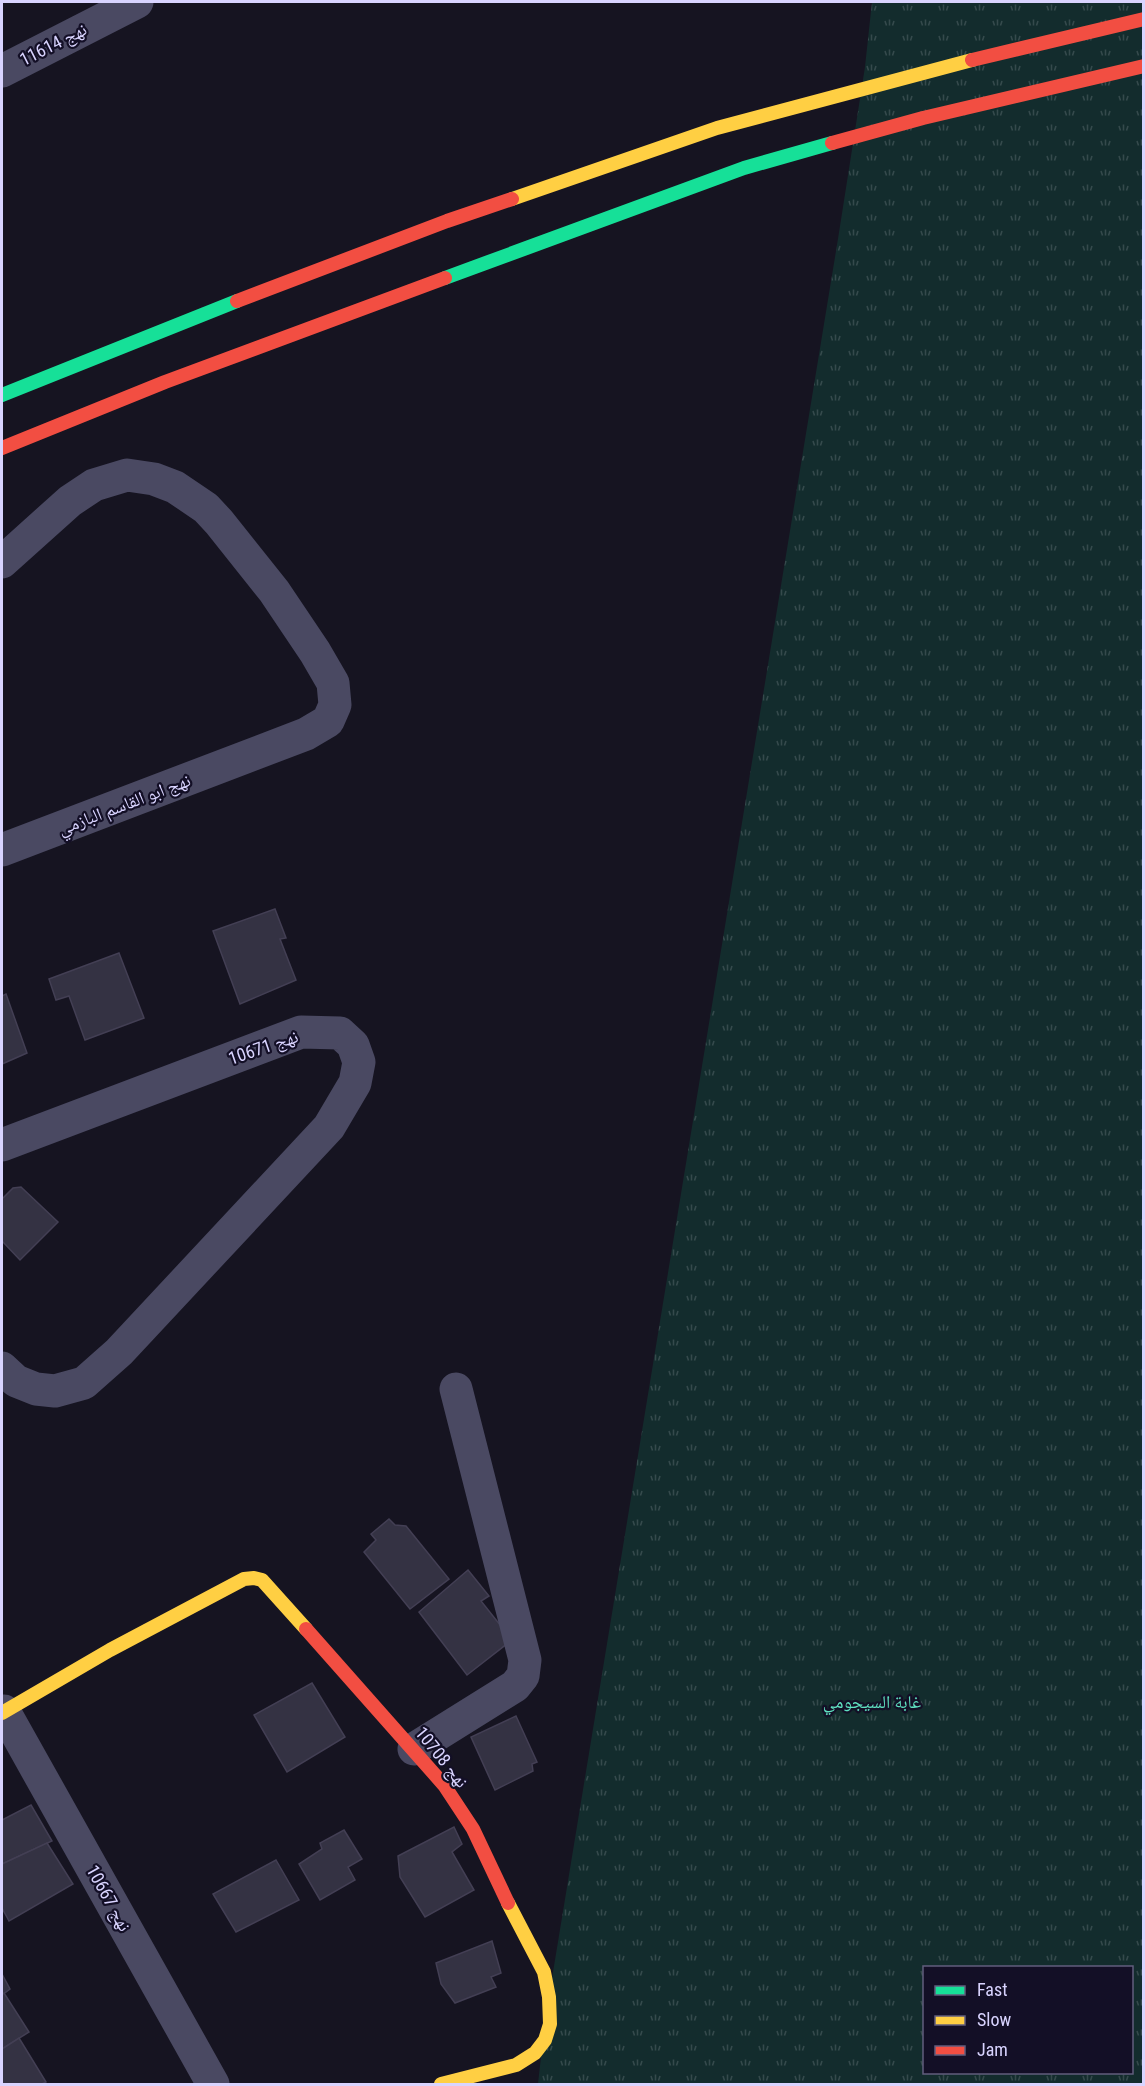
<svg xmlns="http://www.w3.org/2000/svg" width="1145" height="2086" viewBox="0 0 1145 2086" font-family="'Roboto Condensed','Noto Naskh Arabic',sans-serif">
<style>
.grass{fill:url(#grass-tufts);fill-rule:evenodd}
.building{fill:#343243;stroke:#433f54;stroke-width:1.5}
.lines{fill:none;stroke-linecap:round;stroke-linejoin:round}
.street{stroke:#4a4962;stroke-width:33}
.fast{stroke:#16e098;stroke-width:14}
.slow{stroke:#ffcf43;stroke-width:14}
.jam{stroke:#f24e42;stroke-width:14}
.labels{text-anchor:middle;dominant-baseline:central;stroke-width:4.5;stroke-linejoin:round;paint-order:stroke}
.street-label{font-size:18px;fill:#d9d4ff;stroke:#130f26}
.park-label{font-size:18px;fill:#5fe0c0;stroke:#130f26}
</style>
<defs>
<pattern id="grass-tufts" width="24" height="20" patternUnits="userSpaceOnUse" patternTransform="scale(1.5)"><rect width="24" height="20" fill="#132c2d"/><path d="M3 7l-1-3M5 7V3M7 7l1-3M15 17l-1-3M17 17v-4M19 17l1-3" fill="none" stroke="#354a4c"/></pattern>
</defs>
<rect width="100%" height="100%" fill="#161421"/>
<!-- grass -->
<path class="grass" d="M872,2H1143V2084H538L545,2021L838,239L865,67ZM924,1968H1132V2072H924Z"/>
<!-- building -->
<g class="building">
<polygon points="275,909 286,938 280,939 296,980 240,1004 213,931"/>
<polygon points="119,953 144,1018 85,1040 69,996 56,1000 49,979"/>
<polygon points="6,994 27,1053 2,1064 2,996"/>
<polygon points="21,1187 58,1222 20,1260 2,1241 2,1199 13,1188"/>
<polygon points="389,1519 395,1525 406,1526 449,1579 410,1609 364,1552 376,1540 371,1534"/>
<polygon points="468,1570 489,1596 481,1601 512,1640 467,1675 419,1612"/>
<polygon points="312,1683 345,1737 287,1772 254,1715"/>
<polygon points="516,1716 537,1762 532,1764 533,1771 495,1790 471,1737"/>
<polygon points="31,1805 52,1841 2,1864 2,1820"/>
<polygon points="454,1827 462,1844 452,1852 474,1890 425,1917 400,1877 398,1856"/>
<polygon points="344,1830 362,1859 348,1867 355,1880 320,1900 299,1864 322,1849 320,1843"/>
<polygon points="47,1843 73,1884 9,1921 2,1908 2,1864"/>
<polygon points="276,1860 299,1900 236,1932 213,1894"/>
<polygon points="492,1941 501,1973 491,1977 496,1987 455,2003 441,1984 436,1963"/>
<polygon points="2,1974 10,1989 2,1995"/>
<polygon points="4,1993 29,2032 2,2049 2,1995"/>
<polygon points="19,2038 46,2082 42,2084 2,2084 2,2049"/>
</g>
<g class="lines">
<!-- street -->
<g class="street">
<polyline points="2,71 137,2"/>
<polyline points="2,562 70,501 94,485 127,475 154,479 175,487 206,508 219,522 274,591 315,652 333,683 335,705 328,721 306,734 2,850"/>
<polyline points="2,1145 301,1032 340,1033 353,1045 359,1062 355,1083 329,1127 119,1352 84,1383 55,1391 36,1389 16,1381 2,1368"/>
<polyline points="4,1711 213,2084"/>
<polyline points="414,1749 515,1686 523,1676 525,1660 456,1389"/>
</g>
<!-- fast -->
<g class="fast">
<polyline points="445,278 744,168 832,143"/>
<polyline points="2,395 237,301"/>
</g>
<!-- slow -->
<g class="slow">
<polyline points="512,199 717,128 972,60"/>
<polyline points="2,1713 110,1650 244,1579 254,1578 262,1580 306,1629"/>
<polyline points="441,2084 516,2065 535,2053 545,2040 550,2024 549,1997 544,1972 508,1903"/>
</g>
<!-- jam -->
<g class="jam">
<polyline points="972,60 1144,19"/>
<polyline points="832,143 923,118 1144,66"/>
<polyline points="237,301 447,221 512,199"/>
<polyline points="2,448 165,382 445,278"/>
<polyline points="306,1629 444,1785 473,1829 508,1903"/>
</g>
</g>
<g class="labels">
<!-- street labels -->
<g class="street-label">
<text transform="translate(53 44) rotate(-27)">نهج 11614</text>
<text transform="translate(124 804) rotate(-21)">نهج ابو القاسم البازمي</text>
<text transform="translate(263 1047) rotate(-19)">نهج 10671</text>
<text transform="translate(442 1757) rotate(51)">نهج 10708</text>
<text transform="translate(109 1898) rotate(61)">نهج 10667</text>
</g>
<!-- park labels -->
<g class="park-label">
<text x="872" y="1701">غابة السيجومي</text>
</g>
</g>
<!-- border -->
<rect width="1145" height="2086" fill="none" stroke="#d9d4ff" stroke-width="6"/>
<!-- legend -->
<rect x="923" y="1966" width="210" height="108" fill="#130f26" stroke="#625e7d" stroke-width="1.5"/>
<rect x="935" y="1986" width="30" height="9" fill="#16e098" stroke="#625e7d" stroke-width="1.5"/>
<text x="977" y="1996" font-size="18" fill="#d9d4ff">Fast</text>
<rect x="935" y="2016" width="30" height="9" fill="#ffcf43" stroke="#625e7d" stroke-width="1.5"/>
<text x="977" y="2026" font-size="18" fill="#d9d4ff">Slow</text>
<rect x="935" y="2046" width="30" height="9" fill="#f24e42" stroke="#625e7d" stroke-width="1.5"/>
<text x="977" y="2056" font-size="18" fill="#d9d4ff">Jam</text>
</svg>
